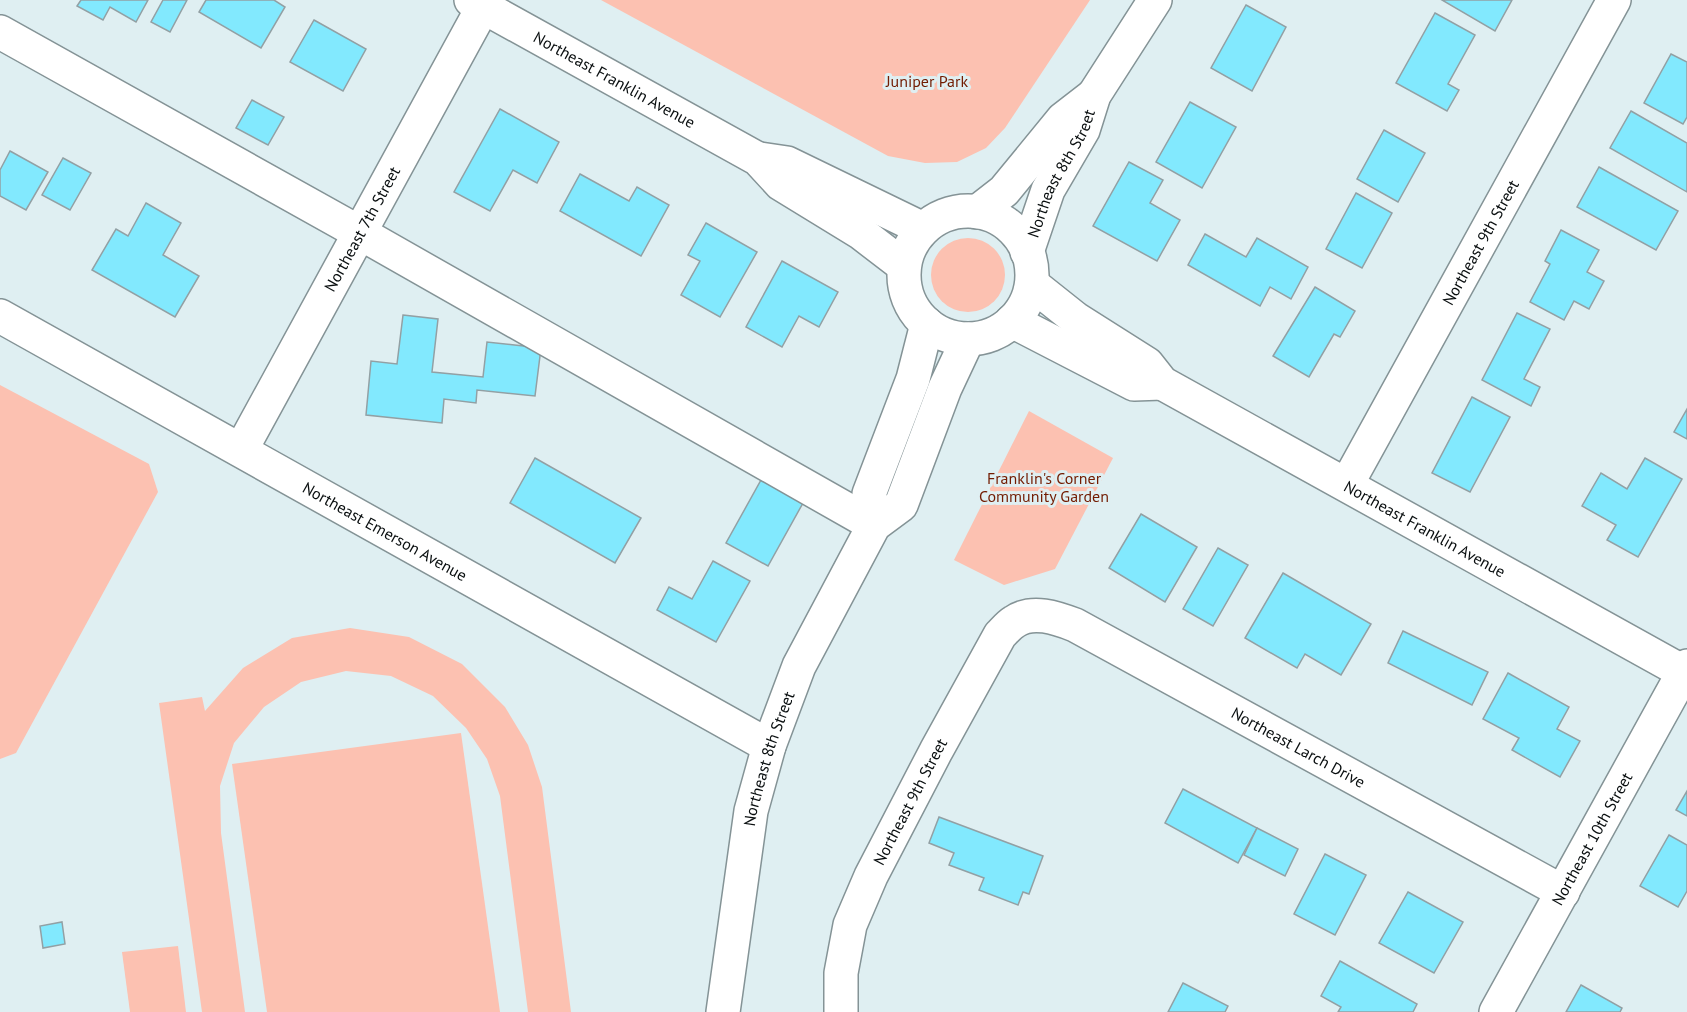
<svg xmlns="http://www.w3.org/2000/svg" width="1687" height="1012" font-family="'PT Sans',sans-serif">
<style>
.green{fill:#fcc1b1}
.building{fill:#82e9fe;stroke:#92a0a4;stroke-width:1.5}
.lines{fill:none;stroke-linecap:round;stroke-linejoin:round}
.minor-casing{stroke:#849396;stroke-width:36}
.minor{stroke:#fff;stroke-width:33}
.labels{text-anchor:middle;stroke-width:6;stroke-linejoin:round;paint-order:stroke}
.street-label{font-size:16px;fill:#090e0f;stroke:#dfeff2}
.park-label{font-size:16px;fill:#721c02;stroke:#dfeff2}
</style>
<rect width="100%" height="100%" fill="#dfeff2"/>
<g class="green">
<polygon points="601,0 1090,0 1005,128 986,148 957,162 925,163 888,156"/>
<circle cx="968" cy="275" r="37"/>
<polygon points="0,385 149,464 158,492 16,753 0,759"/>
<polygon points="1029,411 1113,458 1055,569 1004,585 954,560"/>
<polygon points="350,628 409,637 462,664 505,707 528,745 542,787 571,1012 528,1012 500,796 487,759 466,728 433,696 391,676 346,671 301,682 264,707 234,743 220,786 221,833 245,1012 202,1012 159,703 202,697 205,711 243,668 292,638"/>
<polygon points="461,733 500,1012 267,1012 232,764"/>
<polygon points="178,946 186,1012 130,1012 122,952"/>
</g>
<g class="building">
<polygon points="81,0 148,0 136,22 110,7 103,20 77,6"/>
<polygon points="163,0 187,0 170,32 151,22"/>
<polygon points="206,0 274,0 285,7 261,48 199,12"/>
<polygon points="1442,0 1512,0 1495,31"/>
<polygon points="1246,5 1286,27 1252,91 1211,68"/>
<polygon points="1435,13 1475,35 1448,84 1459,90 1447,111 1396,83"/>
<polygon points="314,20 366,49 343,91 290,62"/>
<polygon points="1671,54 1687,62 1687,117 1683,124 1644,103"/>
<polygon points="252,100 284,117 268,145 236,128"/>
<polygon points="1190,102 1236,127 1202,188 1156,162"/>
<polygon points="500,109 559,142 537,183 513,170 490,211 454,192"/>
<polygon points="1631,111 1687,143 1687,192 1610,148"/>
<polygon points="1384,130 1425,153 1398,202 1357,179"/>
<polygon points="10,151 48,172 26,210 0,196 0,170"/>
<polygon points="63,158 91,173 70,210 42,195"/>
<polygon points="1129,162 1163,180 1150,203 1180,220 1157,261 1093,226"/>
<polygon points="1599,167 1678,211 1656,250 1577,207"/>
<polygon points="580,174 629,201 637,187 669,205 641,256 560,211"/>
<polygon points="1356,193 1392,213 1362,268 1326,249"/>
<polygon points="146,203 181,223 163,255 199,276 175,317 92,270 116,229 128,236"/>
<polygon points="706,223 757,252 720,317 681,295 700,261 688,255"/>
<polygon points="1561,230 1599,250 1587,272 1604,281 1589,309 1574,301 1564,320 1530,302 1550,264 1545,261"/>
<polygon points="1205,234 1246,257 1257,238 1308,267 1291,299 1270,287 1260,306 1188,265"/>
<polygon points="782,261 838,292 819,327 799,316 782,347 746,327"/>
<polygon points="1315,287 1355,311 1340,337 1334,334 1309,377 1273,356"/>
<polygon points="1517,313 1550,329 1524,379 1540,387 1531,406 1482,380"/>
<polygon points="403,315 438,319 432,372 483,377 487,342 541,348 535,396 477,390 476,403 444,399 442,423 366,415 371,361 397,364"/>
<polygon points="1472,397 1510,417 1470,492 1432,473"/>
<polygon points="1687,409 1687,439 1674,432"/>
<polygon points="535,458 641,518 615,563 510,503"/>
<polygon points="1645,458 1682,479 1638,557 1607,540 1616,525 1582,506 1601,473 1627,489"/>
<polygon points="761,480 803,503 768,566 726,543"/>
<polygon points="1141,514 1197,547 1165,602 1109,568"/>
<polygon points="1218,548 1248,565 1213,626 1183,609"/>
<polygon points="713,561 750,581 716,642 657,610 669,587 692,599"/>
<polygon points="1283,573 1371,624 1341,675 1305,654 1297,668 1245,638"/>
<polygon points="1403,631 1488,672 1472,705 1388,663"/>
<polygon points="1508,673 1569,707 1557,729 1580,741 1560,777 1512,750 1519,738 1483,719"/>
<polygon points="1183,789 1257,828 1238,863 1165,823"/>
<polygon points="1687,791 1687,816 1676,810"/>
<polygon points="939,817 1043,856 1029,894 1023,892 1018,905 979,890 984,878 949,865 954,853 929,843"/>
<polygon points="1257,828 1298,849 1285,876 1244,855"/>
<polygon points="1669,835 1687,845 1687,891 1678,907 1640,886"/>
<polygon points="1325,854 1366,875 1335,935 1294,914"/>
<polygon points="1408,892 1463,922 1434,973 1379,943"/>
<polygon points="62,922 65,944 43,948 40,926"/>
<polygon points="1340,961 1417,1004 1413,1012 1338,1012 1341,1007 1321,996"/>
<polygon points="1183,983 1228,1006 1225,1012 1168,1012"/>
<polygon points="1581,985 1622,1008 1620,1012 1566,1012"/>
</g>
<g class="lines">
<g class="minor-casing">
<g id="minor">
<path id="s1" d="M471 0 758 159 781 184 861 233 904 266"/>
<polyline points="0,32 360,233 874,525"/>
<polyline points="760,159 787,163 923,229"/>
<circle cx="968" cy="275" r="64"/>
<polyline points="977,212 1004,191 1063,119 1094,95"/>
<path id="s2" d="M1027 252 1048 190 1083 130 1094 95 1155 0"/>
<path id="s3" d="M1032 284 1076 319 1147 364 1162 383 1687 674"/>
<path id="s4" d="M0 316 769 746"/>
<polyline points="1012,321 1134,384 1162,383"/>
<path id="s5" d="M241 450 483 7"/>
<path id="s6" d="M1347 484 1614 0"/>
<polyline points="874,525 869,494 913,379 927,324"/>
<path id="s7" d="M723 1012 751 811 769 746 799 666 874 525 901 505 945 388 968 339"/>
<path id="s8" d="M841 1012V973L850 925 871 876 936 751 1000 635C1004 631 1009 625 1014 622 1032 609 1057 618 1075 625L1563 892"/>
<path id="s9" d="M1496 1012 1687 666"/>
</g>
</g>
<use href="#minor" class="minor"/>
</g>
<g class="labels">
<g class="street-label">
<text dy="6" stroke="none"><textPath href="#s1" startOffset="164">Northeast Franklin Avenue</textPath></text>
<text dy="6" stroke="none"><textPath href="#s2" startOffset="86">Northeast 8th Street</textPath></text>
<text dy="6" stroke="none"><textPath href="#s5" startOffset="252">Northeast 7th Street</textPath></text>
<text dy="6" stroke="none"><textPath href="#s6" startOffset="276">Northeast 9th Street</textPath></text>
<text dy="6" stroke="none"><textPath href="#s3" startOffset="465">Northeast Franklin Avenue</textPath></text>
<text dy="6" stroke="none"><textPath href="#s4" startOffset="441">Northeast Emerson Avenue</textPath></text>
<text dy="6" stroke="none"><textPath href="#s8" startOffset="752">Northeast Larch Drive</textPath></text>
<text dy="6" stroke="none"><textPath href="#s7" startOffset="258">Northeast 8th Street</textPath></text>
<text dy="6" stroke="none"><textPath href="#s8" startOffset="225">Northeast 9th Street</textPath></text>
<text dy="6" stroke="none"><textPath href="#s9" startOffset="198">Northeast 10th Street</textPath></text>
</g>
<g class="park-label">
<text x="927" y="87">Juniper Park</text>
<text x="1044" y="484">Franklin's Corner<tspan x="1044" dy="18">Community Garden</tspan></text>
</g>
</g>
</svg>
